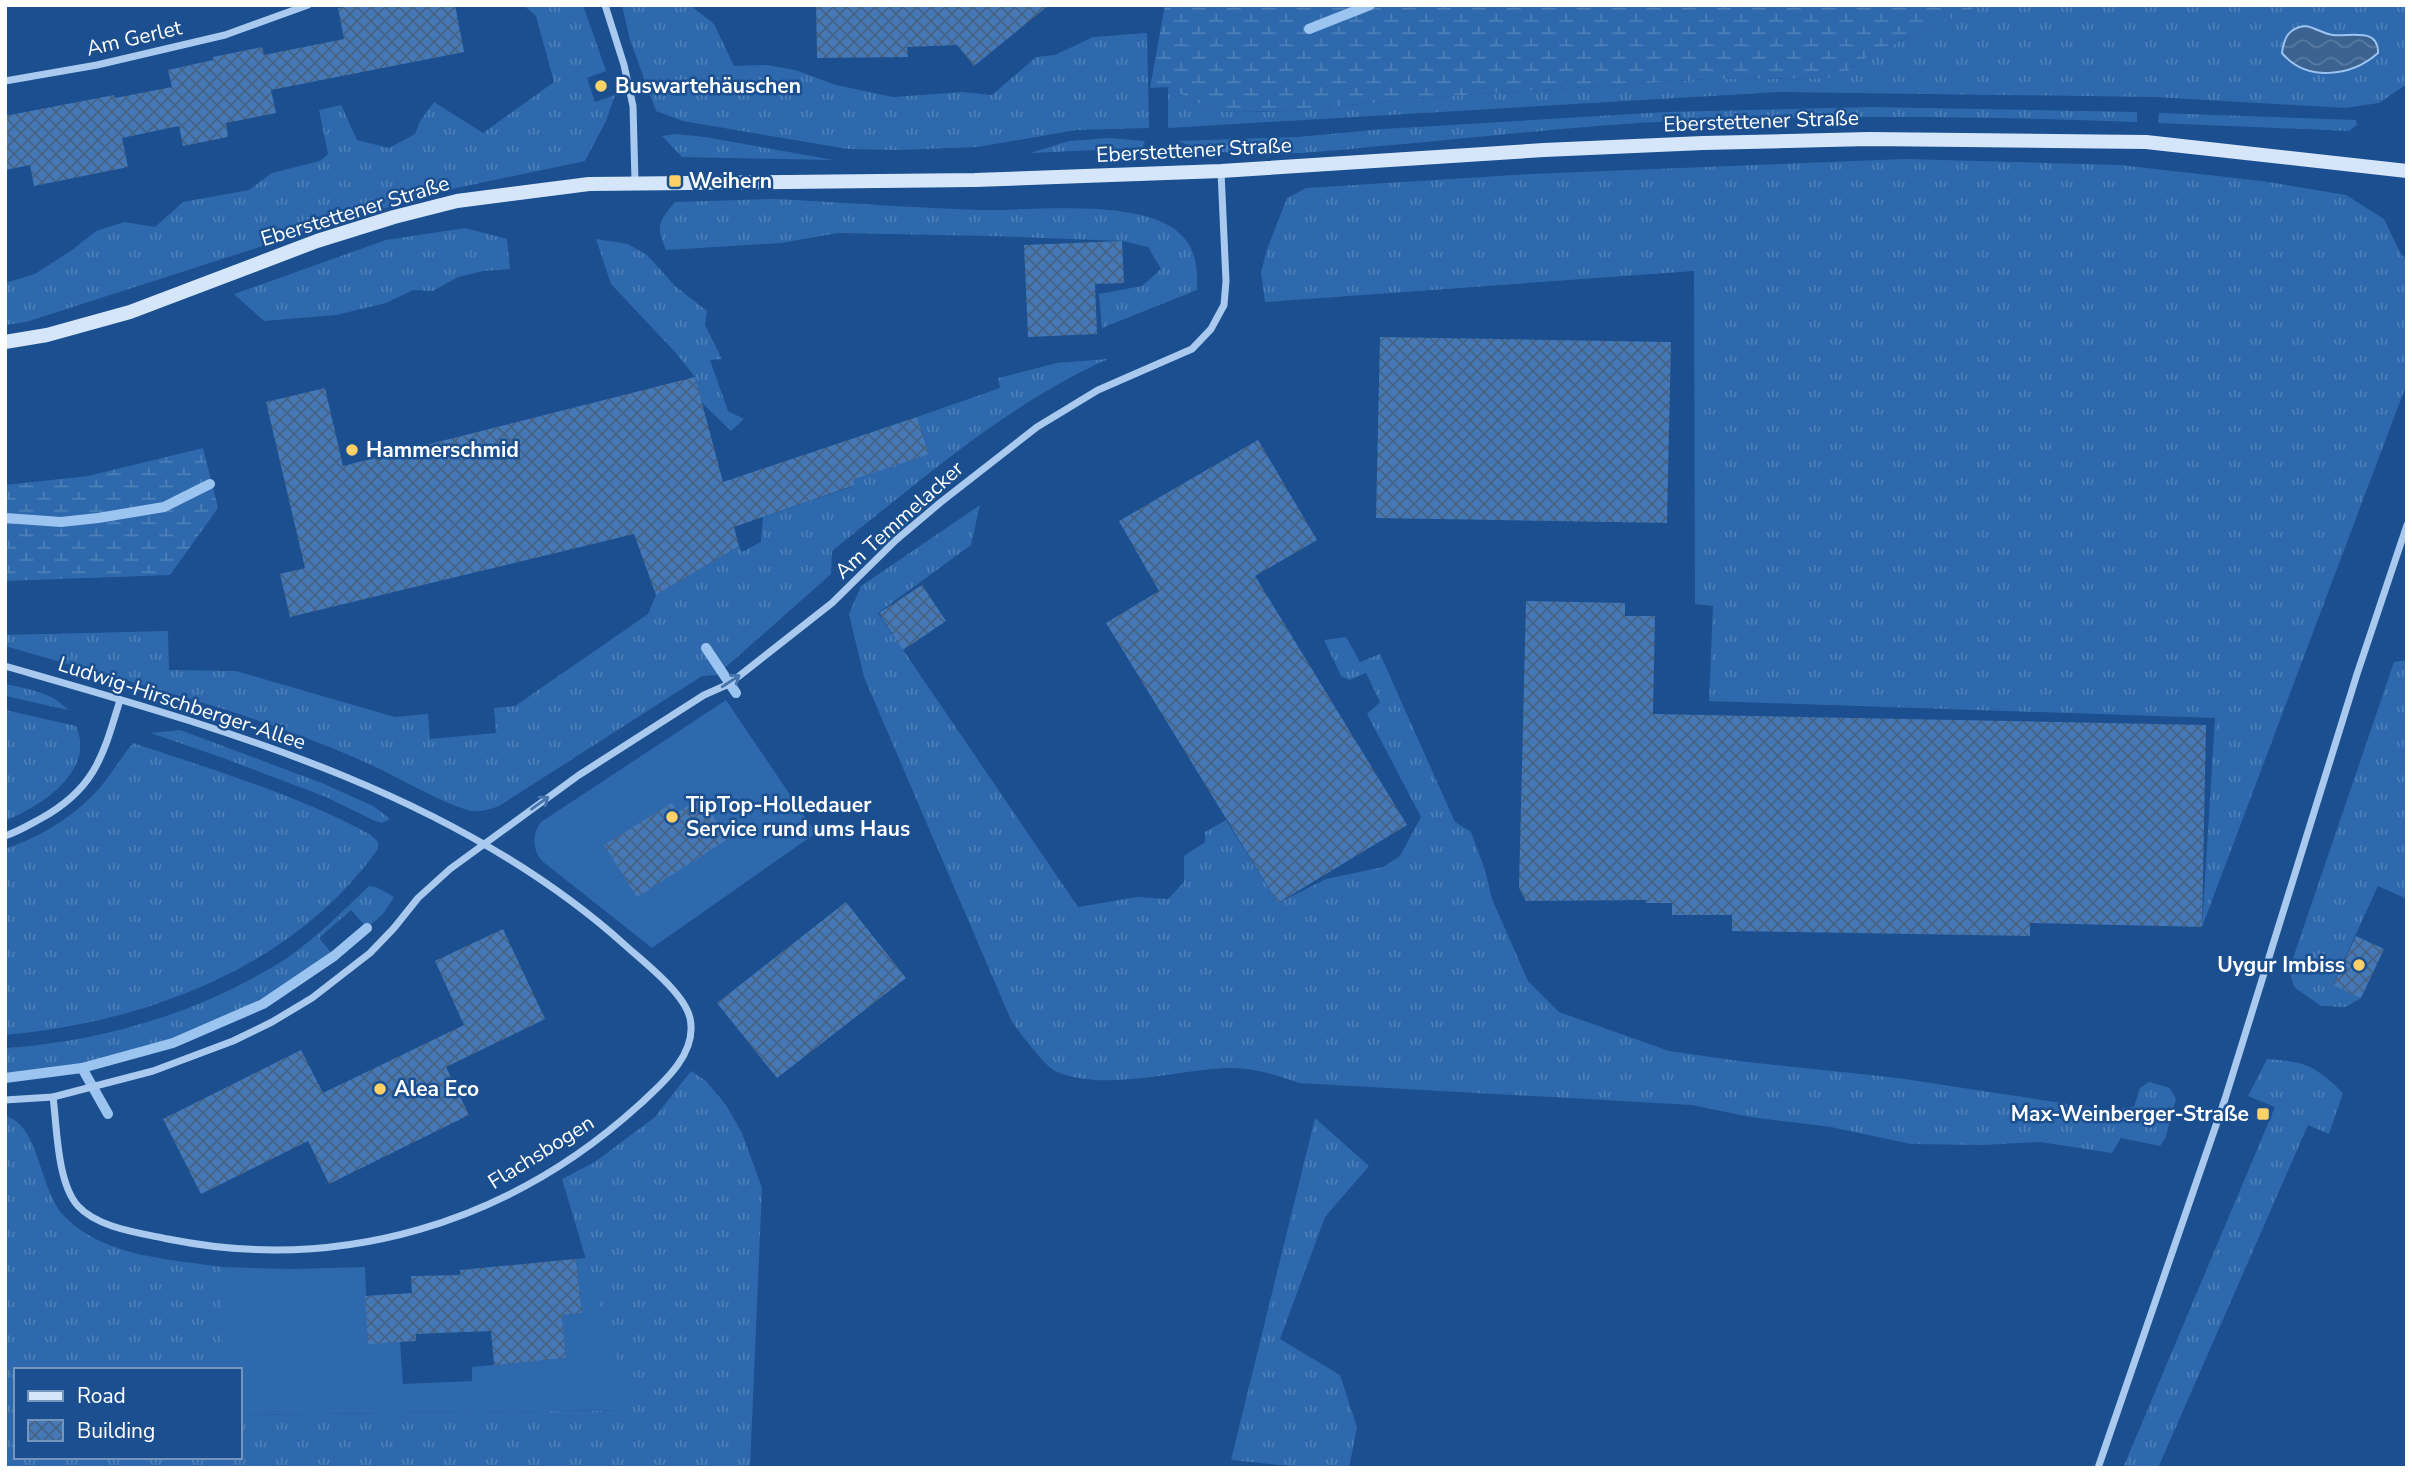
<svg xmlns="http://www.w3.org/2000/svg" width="2412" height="1473" font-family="'Nunito Sans',sans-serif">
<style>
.grass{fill:url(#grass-tufts)}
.wetland{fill:url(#wetland-marsh)}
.garden{fill:#2e69ad}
.water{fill:url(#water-waves);stroke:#9cc4f0;stroke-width:2}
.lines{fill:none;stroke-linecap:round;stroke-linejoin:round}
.stream{stroke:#9cc4f0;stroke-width:10}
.building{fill:url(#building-cross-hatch)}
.street{stroke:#a9c9ee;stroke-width:7}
.secondary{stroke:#d6e6fa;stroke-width:14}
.oneway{stroke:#4674ac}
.poi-dot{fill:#ffd166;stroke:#1b4f8f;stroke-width:2.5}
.labels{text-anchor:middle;stroke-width:5;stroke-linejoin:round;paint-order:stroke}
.street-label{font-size:21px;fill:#fff;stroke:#1b4f8f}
.poi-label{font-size:21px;font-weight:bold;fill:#fff;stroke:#1b4f8f;text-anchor:start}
</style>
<defs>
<pattern id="grass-tufts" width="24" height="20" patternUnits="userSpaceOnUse" patternTransform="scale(1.75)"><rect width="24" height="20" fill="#2e69ad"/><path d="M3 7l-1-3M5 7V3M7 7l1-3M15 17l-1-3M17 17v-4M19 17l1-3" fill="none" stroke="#4d80b9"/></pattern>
<pattern id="wetland-marsh" width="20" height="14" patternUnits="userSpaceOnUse" patternTransform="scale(1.75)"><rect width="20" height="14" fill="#2e69ad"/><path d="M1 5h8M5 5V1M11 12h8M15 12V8" fill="none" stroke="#4d80b9"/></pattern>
<pattern id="water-waves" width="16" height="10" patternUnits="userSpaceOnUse" patternTransform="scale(1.75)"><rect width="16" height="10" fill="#3c6290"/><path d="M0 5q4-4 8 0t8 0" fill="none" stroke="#597aa1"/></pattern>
<pattern id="building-cross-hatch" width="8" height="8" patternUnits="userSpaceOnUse" patternTransform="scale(1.75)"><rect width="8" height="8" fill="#4478b7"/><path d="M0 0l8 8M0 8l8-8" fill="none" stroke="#486282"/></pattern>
</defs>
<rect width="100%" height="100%" fill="#1b4f8f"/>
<g class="grass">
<polygon points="523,5 583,5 606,71 587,78 595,102 615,95 606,121 585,161 447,190 347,219 26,322 5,325 5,283 35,274 72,250 96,231 124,222 155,227 183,202 249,190 272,173 320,161 328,154 319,110 341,105 357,140 389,148 415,134 420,121 434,102 483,133 554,82 536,16"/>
<polygon points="622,5 690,5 714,24 734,66 767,65 795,70 836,85 893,97 962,92 992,95 1036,57 1055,55 1093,37 1147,33 1149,128 1076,130 978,147 898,150 848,149 683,121 656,111 630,40"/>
<polygon points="1981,5 2407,5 2407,84 2379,103 2345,108 2155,97 1779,92 1168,128 1168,87 1215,112 1281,111 1464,95 1709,79 1838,78 1873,53"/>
<path d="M1870 107 2137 112V122C1983 116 1830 115 1677 121 1582 125 1487 137 1392 145 1332 150 1232 165 1178 141L1298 137 1383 129 1666 112Z"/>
<polygon points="2159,113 2356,120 2357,125 2349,131 2158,123"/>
<polygon points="675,134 705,137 833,160 682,157 662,136"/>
<polygon points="1110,138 1145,141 1142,148 1030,153 1069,141"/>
<polygon points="1905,159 2120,165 2262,181 2346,195 2384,219 2401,254 2407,260 2407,383 2202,927 2215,718 1709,701 1713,606 1695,604 1694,271 1265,302 1261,273 1267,249 1287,198 1306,188 1531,174"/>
<path d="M774 199C843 202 912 208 981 210 1032 211 1138 198 1178 232 1196 247 1198 268 1197 290L1102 328 1099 294 1142 286 1161 269 1148 247 1122 241 989 236 838 233 781 243 666 250C656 226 658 222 675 202Z"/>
<polygon points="465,228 507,239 510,269 483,271 458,277 433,291 413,290 386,303 336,315 264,321 234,294 386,240"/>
<polygon points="596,239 628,244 647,255 675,286 707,311 705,325 722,359 710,360 728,411 744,419 731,431 701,402 695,377 675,352 611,284"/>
<path d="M1108 359C1005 405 919 482 832 551L831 574 717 675 702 676 499 806C490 809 482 812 473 811 452 808 402 780 380 769 261 713 131 683 5 646V635L168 631 169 670 236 671 395 717 428 714 430 739 496 733 494 708 515 706 648 614 656 595 739 546 742 552 761 542 763 517 854 486 853 480 929 453 917 417 1000 388 998 378 1057 363Z"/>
<path d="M980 505 971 545 878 613 1078 907 1137 897 1168 899 1184 882V856L1205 842V832L1226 820 1278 903 1326 879 1383 867 1400 856 1421 817 1367 714 1380 702 1366 673 1349 680 1341 676 1324 640 1346 637 1360 662 1380 654 1455 822 1471 832 1485 870 1492 899 1528 981 1559 1012 1669 1051 1739 1061 1898 1078 2108 1110 2134 1107 2140 1088 2149 1082 2170 1088 2176 1099 2165 1139 2160 1146 2121 1138 2112 1153 2040 1142 1982 1145 1911 1144 1831 1127 1750 1117 1692 1105 1299 1083C1276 1075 1252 1067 1227 1068 1174 1070 1108 1092 1057 1072 1046 1068 1018 1031 1011 1020L864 677 849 614 861 586Z"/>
<polygon points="2407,660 2407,899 2378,886 2333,984 2361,998 2346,1007 2321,1006 2294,987 2289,970 2394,662"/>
<path d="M5 684C28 689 52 692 68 710L5 696Z"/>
<path d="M5 710 76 726C96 771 41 806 5 821Z"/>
<polygon points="180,730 322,783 373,806 390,819 382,823 375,821 326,797 223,758 151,733"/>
<path d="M133 743C213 770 296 794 371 835L378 842V849C293 968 146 1022 5 1035V849C37 838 69 820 93 795 108 780 119 760 133 743Z"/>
<path d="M369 886 376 887 394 897 383 914 367 928 351 910 319 938 334 956 263 1004 173 1043 82 1068 5 1078V1048C102 1042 202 1012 284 960 315 939 342 912 369 886Z"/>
<path d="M2267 1059C2307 1062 2315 1066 2343 1093L2329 1134 2308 1125 2158 1468H2123L2275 1107 2248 1096Z"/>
<path d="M691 1071 706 1081 726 1105 742 1133 762 1188 750 1468H5V1116C41 1125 38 1191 66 1218 106 1257 169 1259 222 1267V1370H16V1457H240V1415L631 1410 562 1179 595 1162 655 1117Z"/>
<polygon points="1315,1118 1369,1166 1325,1217 1280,1339 1340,1375 1357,1427 1349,1468 1309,1468 1231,1460"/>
</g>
<g class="wetland">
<polygon points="1165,5 1981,5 1873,53 1838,78 1709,79 1464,95 1281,111 1215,112 1168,87 1150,88"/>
<polygon points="203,448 218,508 170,575 5,581 5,485 88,476"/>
</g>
<g class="garden">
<path d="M726 700 816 833 652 948 542 861C532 849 532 834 541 822Z"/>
<polygon points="586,1258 632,1410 240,1415 240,1370 222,1370 222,1267 290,1269 365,1267 368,1343 400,1342 403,1384 472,1381 472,1367 566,1358 562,1315 582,1313 576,1259"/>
</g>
<path class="water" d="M2305 26C2315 27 2323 34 2333 35 2350 37 2379 27 2378 53 2351 77 2306 82 2282 53 2284 37 2289 28 2305 26Z"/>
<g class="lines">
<g class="stream">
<polyline points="1309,29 1370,5"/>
<polyline points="5,518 61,522 98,518 164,507 210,484"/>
<polyline points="706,648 736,693"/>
<polyline points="82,1068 108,1114"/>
<polyline points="5,1078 82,1068 173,1043 263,1004 334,956 367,928"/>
</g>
</g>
<g class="building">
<polygon points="355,5 455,5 464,52 271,90 276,113 226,123 228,137 183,146 179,126 122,138 128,167 34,186 30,165 5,170 5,116 114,95 115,98 172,87 168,70 213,60 213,57 262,47 264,55 344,39 338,8"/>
<polygon points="816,5 1049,5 974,66 957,45 907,47 908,57 817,58"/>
<polygon points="1122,241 1124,283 1095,284 1097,334 1028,337 1024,245"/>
<polygon points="1380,337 1671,342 1667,523 1376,518"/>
<polygon points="695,377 723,482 917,417 929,454 853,480 855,485 734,527 739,546 656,595 634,534 290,617 280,574 305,568 266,402 325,388 343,466"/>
<polygon points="1258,440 1317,540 1255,576 1407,825 1278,903 1106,623 1159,591 1119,521"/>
<polygon points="922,585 946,621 903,650 879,613"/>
<polygon points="1526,601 1625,603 1625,616 1655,616 1653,714 2206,725 2202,927 2030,923 2030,936 1732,931 1732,915 1672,915 1672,903 1646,903 1646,900 1526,901 1519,888"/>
<polygon points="701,797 728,839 637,897 604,845 672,803 678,812"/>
<polygon points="846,902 906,978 777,1078 717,1003"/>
<polygon points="503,929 545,1019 446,1067 469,1115 329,1184 308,1141 201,1194 163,1119 301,1050 323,1093 464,1025 435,961"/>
<polygon points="2356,936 2384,949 2361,998 2333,985"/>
<polygon points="576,1259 582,1313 562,1315 566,1358 494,1365 491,1331 416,1334 416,1341 368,1344 365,1296 412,1293 411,1276 460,1275 460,1270"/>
</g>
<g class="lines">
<g class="street">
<polyline points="605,5 624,65 633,106 635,182"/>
<polyline points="5,81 97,65 225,35 308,5"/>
<path d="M5 666C223 729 454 791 626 946 645 963 684 993 690 1018 698 1054 662 1084 639 1105 509 1223 341 1274 168 1239 140 1233 98 1228 78 1206 57 1183 57 1127 53 1097"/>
<path d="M5 836C17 832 29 825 40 819 95 789 103 756 120 700"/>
<polyline points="5,1100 53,1097 153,1071 233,1041 272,1022 312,998 370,953 394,928 418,898 450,869 579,775 704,695 729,684 832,603 896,540 941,502 1037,427 1098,390 1192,349 1211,329 1224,305 1226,281 1221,172"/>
<polyline points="2098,1468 2225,1099 2357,674 2407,525"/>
</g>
<polyline class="secondary" points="5,342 47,335 130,312 317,241 394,217 457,201 589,184 975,180 1221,171 1544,150 1703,143 1869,139 2146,142 2407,171"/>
</g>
<defs><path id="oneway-shaft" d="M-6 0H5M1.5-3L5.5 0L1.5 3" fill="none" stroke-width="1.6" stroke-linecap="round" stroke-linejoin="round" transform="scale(1.75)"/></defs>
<g class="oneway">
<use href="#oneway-shaft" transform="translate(731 681) rotate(-33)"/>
<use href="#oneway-shaft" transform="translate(540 803) rotate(-36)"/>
</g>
<g class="poi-dot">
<circle cx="601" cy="86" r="7"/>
<rect x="668" y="174" width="14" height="14" rx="3.5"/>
<circle cx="352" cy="450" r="7"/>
<circle cx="672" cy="817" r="7"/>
<circle cx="2359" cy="965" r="7"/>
<circle cx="380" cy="1089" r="7"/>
<rect x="2256" y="1107" width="14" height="14" rx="3.5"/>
</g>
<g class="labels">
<g class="street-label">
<text transform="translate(134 38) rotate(-13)" y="7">Am Gerlet</text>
<text transform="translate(1761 121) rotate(-2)" y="7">Eberstettener Straße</text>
<text transform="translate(1194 150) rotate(-3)" y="7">Eberstettener Straße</text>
<text transform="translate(355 211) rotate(-17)" y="7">Eberstettener Straße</text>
<text transform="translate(899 520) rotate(-42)" y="7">Am Temmelacker</text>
<text transform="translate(182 703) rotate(18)" y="7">Ludwig-Hirschberger-Allee</text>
<text transform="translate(541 1152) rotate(-32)" y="7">Flachsbogen</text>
</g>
<g class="poi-label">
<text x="615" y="93">Buswartehäuschen</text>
<text x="689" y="188">Weihern</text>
<text x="366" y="457">Hammerschmid</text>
<text x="686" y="812">TipTop-Holledauer<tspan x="686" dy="24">Service rund ums Haus</tspan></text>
<text x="2345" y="972" text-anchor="end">Uygur Imbiss</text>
<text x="394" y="1096">Alea Eco</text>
<text x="2249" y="1121" text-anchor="end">Max-Weinberger-Straße</text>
</g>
</g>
<rect width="2412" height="1473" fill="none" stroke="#ffffff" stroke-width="14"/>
<rect x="14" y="1368" width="228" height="91" fill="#1b4f8f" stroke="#7695bc" stroke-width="2"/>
<rect x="28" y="1391" width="35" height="10" fill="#d6e6fa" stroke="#7695bc" stroke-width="2"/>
<text x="77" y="1403" font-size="21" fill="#ffffff">Road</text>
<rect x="28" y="1420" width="35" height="21" fill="url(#building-cross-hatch)" stroke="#7695bc" stroke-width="2"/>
<text x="77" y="1438" font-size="21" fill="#ffffff">Building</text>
</svg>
